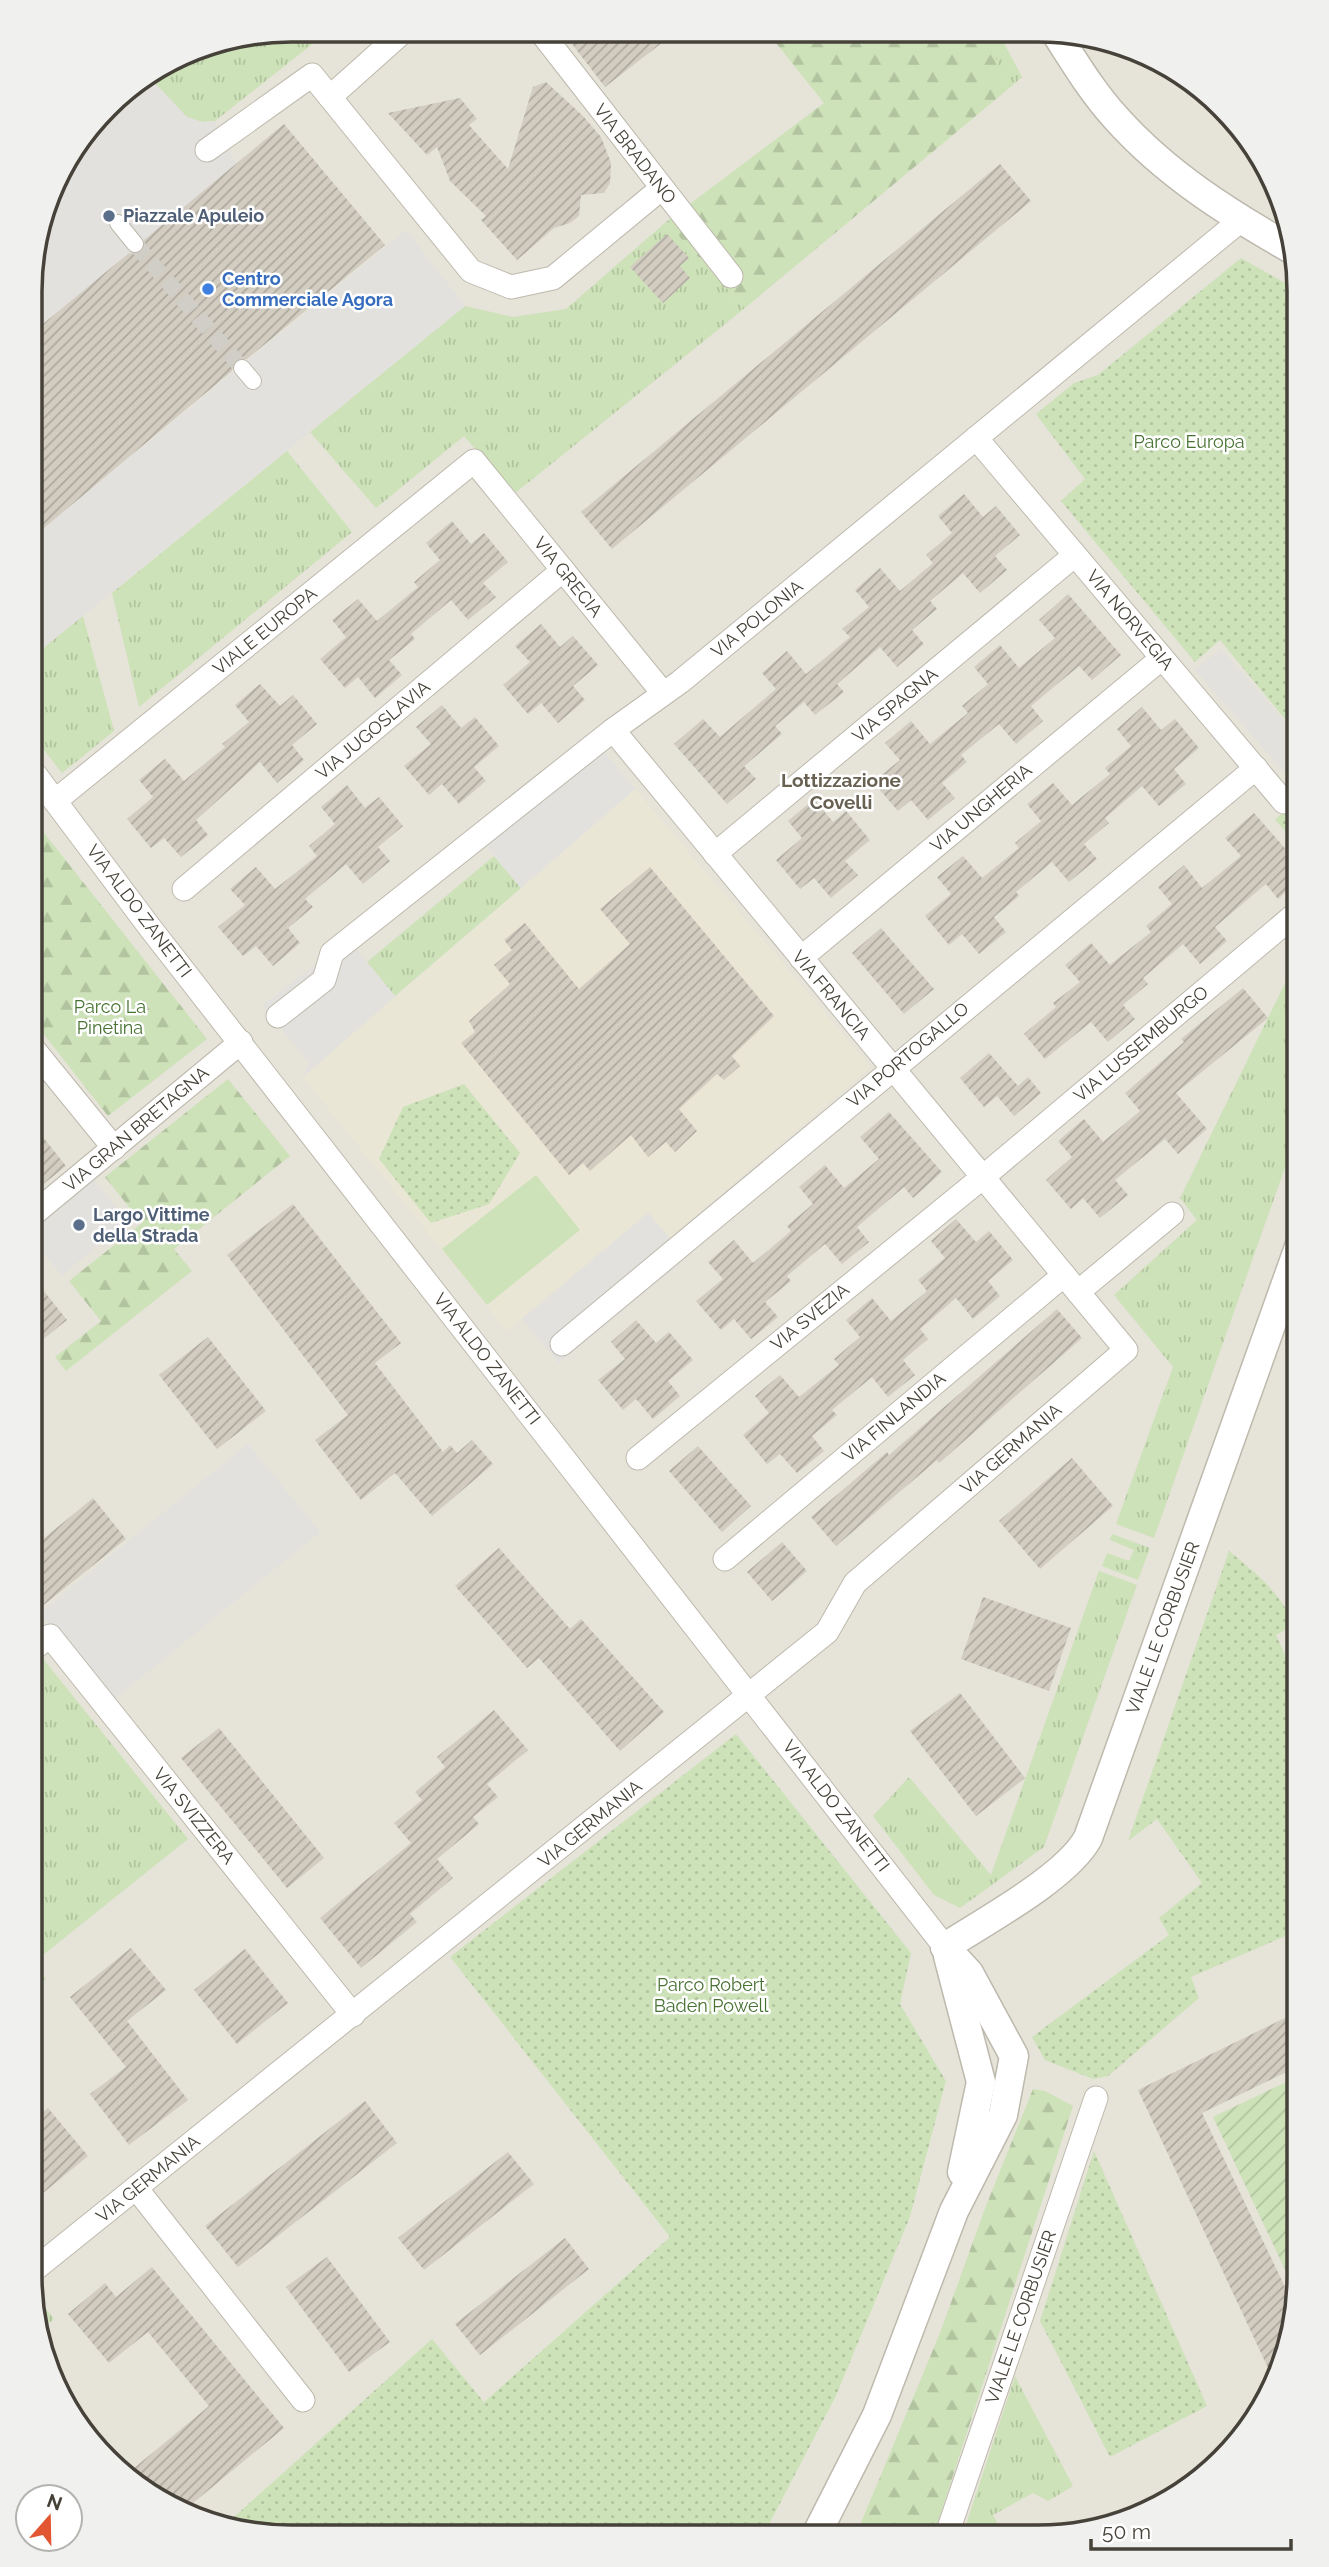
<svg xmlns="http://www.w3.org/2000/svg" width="1329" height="2567" font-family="Raleway,sans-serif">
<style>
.residential{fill:#e6e3d9}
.education{fill:#eae6d6}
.grass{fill:url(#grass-tufts)}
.forest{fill:url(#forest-firs)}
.park{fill:url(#park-dots)}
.garden{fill:url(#garden-furrows)}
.pitch{fill:#cde2b8}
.parking{fill:#e2e1de}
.building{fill:url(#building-hatch)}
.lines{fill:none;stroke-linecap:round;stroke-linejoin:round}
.pedestrian-tunnel{stroke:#d0cec7;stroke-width:16;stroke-dasharray:16 8;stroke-linecap:butt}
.pedestrian-casing{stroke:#beb9ad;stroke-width:18}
.minor-casing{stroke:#beb9ad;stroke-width:25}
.tertiary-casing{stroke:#beb9ad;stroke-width:31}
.pedestrian{stroke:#fff;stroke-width:16}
.minor{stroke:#fff;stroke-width:23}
.tertiary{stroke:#fff;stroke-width:28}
.service-dot{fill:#5c6f8a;stroke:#fff;stroke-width:2.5}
.shop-dot{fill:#3f7fe0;stroke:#fff;stroke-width:2.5}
.labels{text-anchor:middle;stroke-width:5;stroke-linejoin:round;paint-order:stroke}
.street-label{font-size:18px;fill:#464239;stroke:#fff}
.service-label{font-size:18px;font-weight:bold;fill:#4e5e75;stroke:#fff;text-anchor:start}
.shop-label{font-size:18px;font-weight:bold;fill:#366cbe;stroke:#fff;text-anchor:start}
.park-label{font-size:18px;fill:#477232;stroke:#fff}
.neighbourhood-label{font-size:19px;font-weight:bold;fill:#686051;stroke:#fff}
.rim{fill:none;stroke:#464239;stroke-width:3.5}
</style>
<defs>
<pattern id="grass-tufts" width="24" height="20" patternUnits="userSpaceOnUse" patternTransform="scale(1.75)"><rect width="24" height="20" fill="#cde2b8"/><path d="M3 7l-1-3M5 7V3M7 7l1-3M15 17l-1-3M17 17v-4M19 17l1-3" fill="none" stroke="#b1c39f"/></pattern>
<pattern id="forest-firs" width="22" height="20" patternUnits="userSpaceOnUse" patternTransform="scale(1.75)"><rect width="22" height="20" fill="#cde2b8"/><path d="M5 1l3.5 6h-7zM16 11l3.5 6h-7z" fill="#b1c39f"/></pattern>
<pattern id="park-dots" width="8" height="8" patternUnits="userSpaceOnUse" patternTransform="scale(1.75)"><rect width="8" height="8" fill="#cde2b8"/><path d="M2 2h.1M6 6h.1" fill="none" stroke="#b1c39f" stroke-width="1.8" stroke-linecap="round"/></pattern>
<pattern id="garden-furrows" width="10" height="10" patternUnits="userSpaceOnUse" patternTransform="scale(1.75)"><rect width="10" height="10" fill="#cde2b8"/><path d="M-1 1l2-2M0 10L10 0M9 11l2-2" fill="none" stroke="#b1c39f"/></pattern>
<pattern id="building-hatch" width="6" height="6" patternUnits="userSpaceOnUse" patternTransform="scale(1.75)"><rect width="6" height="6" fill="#d3cdc1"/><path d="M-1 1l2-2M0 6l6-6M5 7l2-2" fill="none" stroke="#ada89e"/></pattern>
</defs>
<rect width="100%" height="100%" fill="#f3f1ea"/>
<polygon class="residential" points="291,30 1089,35 1153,57 1210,94 1255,146 1286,207 1299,291 1299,2293 1280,2376 1245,2435 1183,2493 1122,2524 1038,2537 763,2536 836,2396 910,2217 946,2081 900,2004 450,1957 670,2237 484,2402 432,2340 224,2526 191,2517 119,2473 74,2421 43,2360 30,2276 32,257 57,175 118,95 191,49"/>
<polygon class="education" points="635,789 871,1067 669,1238 648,1213 507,1331 303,1077"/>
<g class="grass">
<polygon points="291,30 306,30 315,42 215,121 202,122 187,117 148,76 191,49"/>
<polygon points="987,34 999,34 1022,77 1007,90"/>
<polygon points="666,222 745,308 514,494 464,436 376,508 310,432 465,306 513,317 566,309"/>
<polygon points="287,451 352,532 139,707 112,593"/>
<polygon points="83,616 114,731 62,773 31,733 32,657"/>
<polygon points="494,856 521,888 395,996 367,962"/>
<polygon points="1290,973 1299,980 1299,1128 1154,1538 1116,1524 1173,1367 1114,1295 1197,1220 1180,1198"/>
<polygon points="1112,1534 1150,1548 1138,1580 1102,1566 1107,1553 1129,1561 1134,1550 1110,1540"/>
<polygon points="1099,1571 1137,1585 1044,1847 960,1908 934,1895 873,1816 909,1777 991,1875"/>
<polygon points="40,1655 188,1839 33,1963 46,1979 30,1991 30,1663"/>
<polygon points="32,2291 54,2319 39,2331"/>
<polygon points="1015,2376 1073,2486 1048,2501 1033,2493 993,2515 1005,2537 962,2537"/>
</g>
<g class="forest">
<polygon points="768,33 987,34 1007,90 745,308 666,222 824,103"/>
<polygon points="41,829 207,1039 108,1116 31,1018 31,838"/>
<polygon points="228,1079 290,1156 174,1249 192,1271 66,1371 55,1357 101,1321 69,1281 142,1223 105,1177"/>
<polygon points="1033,2089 1045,2091 1073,2106 933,2537 855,2537 940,2333 986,2206"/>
</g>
<g class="park">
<polygon points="1241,258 1299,291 1299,736 1220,640 1195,662 1061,501 1085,479 1036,414 1074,383 1098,375"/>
<polygon points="1299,798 1299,846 1275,820"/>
<polygon points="464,1084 520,1153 489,1204 431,1223 379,1159 403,1107"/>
<path d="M1229 1551C1258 1575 1279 1591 1294 1625L1276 1635 1299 1686V1930L1191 1977 1199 1998 1108 2076 1093 2079 1045 2060 1032 2037 1169 1935 1159 1918 1202 1883 1157 1819 1128 1841Z"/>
<polygon points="736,1734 911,1953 900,2004 946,2081 910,2217 836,2396 763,2536 257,2535 224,2526 432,2339 484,2402 670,2237 450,1957"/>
<polygon points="1094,2151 1207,2406 1110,2457 1040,2321"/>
</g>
<polygon class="garden" points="1299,2076 1299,2293 1298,2297 1213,2117"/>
<polygon class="pitch" points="536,1175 580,1230 487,1305 442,1249"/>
<g class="parking">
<polygon points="148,76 187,117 202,122 215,121 236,164 32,333 32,257 57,175 118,95"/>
<polygon points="406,230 465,306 32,657 32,538"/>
<polygon points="1221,649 1299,738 1299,789 1195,670"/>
<polygon points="588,733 635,789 521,888 472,830"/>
<polygon points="348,939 395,996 303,1077 309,1063 263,1005"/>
<polygon points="92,1178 128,1221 62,1275 31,1238 31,1229"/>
<polygon points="648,1213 687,1258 559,1363 522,1319"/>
<polygon points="248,1444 320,1532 112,1701 40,1613"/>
</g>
<g class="building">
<polygon points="562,31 629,32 676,32 605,87"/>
<polygon points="546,82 583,116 601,137 611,163 610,183 604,193 581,195 579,216 570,223 554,228 517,260 481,220 486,216 450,181 437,147 427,155 388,113 460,98 477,119 469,125 508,169 533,87"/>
<polygon points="284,124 385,245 247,359 236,360 232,365 232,371 32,538 32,333 129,253 136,254 142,252 145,247 144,240"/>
<polygon points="1000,164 1031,201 612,549 581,512"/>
<polygon points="667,234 689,258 680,266 690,278 663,303 630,267"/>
<polygon points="964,494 983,517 996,506 1020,535 995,556 1007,570 980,593 963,573 930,601 937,609 912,630 924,644 897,667 880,647 837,684 844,692 815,715 804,702 775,726 782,734 744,766 756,779 727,804 674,744 703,719 720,737 776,689 762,673 787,651 806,674 850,637 842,629 869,607 855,590 880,568 900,591 933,563 926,555 952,533 938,516"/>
<polygon points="452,521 471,544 484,533 508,562 483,583 496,597 468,620 451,600 411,634 415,639 389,660 402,675 375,698 358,677 345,688 320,659 346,637 332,620 358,599 377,621 418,587 414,582 440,560 426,543"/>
<polygon points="1068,594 1121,655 1092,680 1079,666 1031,706 1043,721 1016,744 999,724 961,755 967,762 942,783 955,798 928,820 911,800 898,811 873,782 900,760 885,743 911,721 930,744 968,713 962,706 988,684 974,667 1000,645 1019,668 1055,638 1039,620"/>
<polygon points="541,624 560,647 573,636 598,665 573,686 585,700 558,723 541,703 528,714 503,685 530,662 515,646"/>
<polygon points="260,684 280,706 293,695 317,724 292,745 304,760 277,783 260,762 196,820 208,835 181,857 164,838 151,848 127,819 153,797 139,780 165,759 184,781 225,747 222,744 249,722 235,705"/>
<polygon points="442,705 461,728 475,717 499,746 474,767 486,781 459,804 442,784 429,795 404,766 431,744 416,727"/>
<polygon points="1142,707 1161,730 1175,719 1199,748 1174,769 1186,784 1159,806 1142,786 1105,818 1109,823 1084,844 1097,859 1069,882 1052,862 1016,892 1019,896 994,917 1006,932 979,954 962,934 949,945 925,916 951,894 937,877 963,856 982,878 1019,848 1015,843 1041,821 1027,804 1053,783 1072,805 1110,774 1105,768 1131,746 1117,729"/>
<polygon points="347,785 365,808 379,797 403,826 378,847 390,861 363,884 346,864 305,899 313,907 288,928 300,943 273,966 256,946 243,956 218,927 245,905 230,889 256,867 275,889 317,856 309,846 335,824 321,807"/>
<polygon points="814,799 833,822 846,811 870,840 845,861 858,875 831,898 814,878 800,889 776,860 802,838 788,821"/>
<polygon points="1254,813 1299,864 1299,880 1278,899 1266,884 1215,927 1227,941 1200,964 1183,944 1143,978 1148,984 1123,1005 1135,1019 1108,1042 1091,1022 1045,1059 1024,1034 1056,1007 1053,1003 1080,982 1065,965 1091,943 1110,965 1151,932 1146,926 1172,904 1158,887 1184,865 1202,888 1241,856 1225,838"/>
<polygon points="650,867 774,1016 732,1056 740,1066 724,1080 717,1074 679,1109 697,1131 675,1152 666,1142 648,1157 631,1135 590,1171 583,1163 569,1175 461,1043 475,1032 469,1021 510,984 494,965 512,950 504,940 525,923 579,989 630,944 600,909"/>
<polygon points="881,928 934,989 904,1014 852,953"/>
<polygon points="1243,988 1268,1018 1176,1093 1207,1129 1178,1154 1165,1139 1115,1180 1128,1195 1100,1218 1083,1198 1071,1209 1046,1180 1072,1157 1058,1141 1084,1119 1103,1142 1140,1111 1125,1093 1184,1042 1181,1039"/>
<polygon points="989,1053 1018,1086 1028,1077 1041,1093 1014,1116 997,1096 984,1107 960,1078"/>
<polygon points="889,1112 942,1172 913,1198 904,1187 857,1227 869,1242 842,1264 825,1244 787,1276 791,1281 765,1302 778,1317 751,1339 734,1319 721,1330 696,1301 723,1279 708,1262 734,1240 753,1263 791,1231 787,1226 813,1204 799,1187 825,1165 844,1188 879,1159 860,1137"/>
<polygon points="31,1122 66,1166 31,1194"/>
<polygon points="293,1204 401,1343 375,1363 443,1452 450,1445 457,1453 472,1440 493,1464 432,1516 395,1473 361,1500 315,1440 348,1415 227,1255"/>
<polygon points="956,1219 976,1242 989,1231 1013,1260 988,1281 1000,1296 973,1319 956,1298 920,1329 928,1339 903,1360 915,1375 888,1397 872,1377 832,1410 837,1415 812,1436 824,1451 797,1473 780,1454 767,1464 743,1435 769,1413 755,1396 780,1375 799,1397 839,1365 834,1359 860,1337 846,1320 872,1298 891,1321 927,1291 918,1280 945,1258 931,1241"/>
<polygon points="31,1275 67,1320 31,1349"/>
<polygon points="1057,1309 1082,1338 939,1463 937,1460 836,1546 811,1517 887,1452 889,1455"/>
<polygon points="636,1320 656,1343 669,1332 693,1360 668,1381 680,1396 653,1419 636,1399 623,1410 598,1380 625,1359 611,1342"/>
<polygon points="208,1337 266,1411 217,1449 159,1375"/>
<polygon points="698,1446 751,1506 722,1532 669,1471"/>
<polygon points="1072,1458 1113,1506 1040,1569 999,1521"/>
<polygon points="93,1498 126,1539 30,1616 31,1549"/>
<polygon points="782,1542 807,1571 772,1601 747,1572"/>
<polygon points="499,1548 570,1629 581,1619 664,1712 620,1751 539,1658 527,1668 455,1586"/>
<polygon points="983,1597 1071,1628 1049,1691 961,1659"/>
<polygon points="960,1693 1025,1778 976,1816 910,1731"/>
<polygon points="494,1710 528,1750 487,1784 498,1797 473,1817 479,1824 437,1859 453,1878 410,1914 417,1922 361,1968 320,1918 411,1843 394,1823 422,1800 415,1792 445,1767 437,1757"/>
<polygon points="219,1728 324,1858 287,1888 181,1758"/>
<polygon points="131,1948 166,1990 127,2021 188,2100 129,2145 90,2094 126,2067 70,1997"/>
<polygon points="245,1949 288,2003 237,2044 194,1990"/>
<polygon points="1299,2011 1299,2066 1202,2113 1295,2308 1280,2376 1275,2383 1138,2090"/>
<polygon points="365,2101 397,2143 238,2267 205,2226"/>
<polygon points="48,2108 88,2156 42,2194 30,2180 30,2123"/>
<polygon points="508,2152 534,2184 424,2270 398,2238"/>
<polygon points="565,2238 589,2269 480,2355 455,2324"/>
<polygon points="327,2257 390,2342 349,2372 286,2287"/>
<polygon points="152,2267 284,2428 182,2512 135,2483 141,2478 133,2469 209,2406 148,2332 109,2363 68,2314 105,2283 116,2297"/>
</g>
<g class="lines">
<polyline class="pedestrian-tunnel" points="135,244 242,368"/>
<g class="pedestrian-casing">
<g id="pedestrian">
<polyline points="118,223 135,244"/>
<polyline points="242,368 253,381"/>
</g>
</g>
<g class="minor-casing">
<g id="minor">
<polyline points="540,31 731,276"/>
<polyline points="330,97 405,30"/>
<polyline points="207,150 312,75 471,271 511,287 553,278 662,188"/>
<polyline points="976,438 1284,802"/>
<polyline points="31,769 151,929 945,1947"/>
<polyline points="55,801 474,461 663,693"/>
<polyline points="715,854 1075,555"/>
<polyline points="184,889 563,570"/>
<polyline points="801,958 1162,658"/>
<polyline points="278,1016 324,980 332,953 613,730 680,682 1241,220"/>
<polyline points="31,1046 114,1148"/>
<polyline points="31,1216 241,1042"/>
<polyline points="1078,1292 1172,1214"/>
<polyline points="562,1344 1256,768"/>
<polyline points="638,1458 983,1177 1299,911"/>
<polyline points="725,1559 1064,1275"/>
<polyline points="30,1651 50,1636 353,2015"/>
<polyline points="136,2188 303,2400"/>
<polyline points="30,2273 827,1632 855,1583 1126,1350 613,730"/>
<polyline points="946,2537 1096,2098"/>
</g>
</g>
<g class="tertiary-casing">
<g id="tertiary">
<path d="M1057 35C1075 63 1093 93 1116 118 1166 174 1228 213 1293 250"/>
<path d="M945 1947C985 1921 1067 1877 1088 1838L1299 1247"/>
<polyline points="948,1956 981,2082 962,2172"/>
<polyline points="815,2537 877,2415 954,2211 1003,2115 1014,2056 969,1973 945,1947"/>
</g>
</g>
<use href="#pedestrian" class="pedestrian"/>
<use href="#minor" class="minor"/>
<use href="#tertiary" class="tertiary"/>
</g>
<g class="service-dot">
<circle cx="109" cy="216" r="7"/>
<circle cx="79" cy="1225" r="7"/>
</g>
<circle class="shop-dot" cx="208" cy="289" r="7"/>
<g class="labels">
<g class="street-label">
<text transform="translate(635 154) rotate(52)" y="6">VIA BRADANO</text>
<text transform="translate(568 577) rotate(51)" y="6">VIA GRECIA</text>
<text transform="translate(757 619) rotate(-39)" y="6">VIA POLONIA</text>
<text transform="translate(1130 620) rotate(50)" y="6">VIA NORVEGIA</text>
<text transform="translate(265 631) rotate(-39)" y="6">VIALE EUROPA</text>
<text transform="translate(895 705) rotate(-40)" y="6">VIA SPAGNA</text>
<text transform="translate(373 730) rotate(-40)" y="6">VIA JUGOSLAVIA</text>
<text transform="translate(981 808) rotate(-40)" y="6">VIA UNGHERIA</text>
<text transform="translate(139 911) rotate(53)" y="6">VIA ALDO ZANETTI</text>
<text transform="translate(831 995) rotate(50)" y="6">VIA FRANCIA</text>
<text transform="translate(1141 1044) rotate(-40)" y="6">VIA LUSSEMBURGO</text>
<text transform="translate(908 1055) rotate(-40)" y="6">VIA PORTOGALLO</text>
<text transform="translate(136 1129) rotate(-40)" y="6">VIA GRAN BRETAGNA</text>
<text transform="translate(810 1317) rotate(-39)" y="6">VIA SVEZIA</text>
<text transform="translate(487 1359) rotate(52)" y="6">VIA ALDO ZANETTI</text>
<text transform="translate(894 1417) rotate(-40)" y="6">VIA FINLANDIA</text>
<text transform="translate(1011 1449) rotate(-41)" y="6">VIA GERMANIA</text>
<text transform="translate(1163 1628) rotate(-70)" y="6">VIALE LE CORBUSIER</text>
<text transform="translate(836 1806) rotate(52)" y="6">VIA ALDO ZANETTI</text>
<text transform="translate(194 1816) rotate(51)" y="6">VIA SVIZZERA</text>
<text transform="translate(590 1824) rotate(-39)" y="6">VIA GERMANIA</text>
<text transform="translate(148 2179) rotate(-39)" y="6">VIA GERMANIA</text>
<text transform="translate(1021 2317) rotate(-71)" y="6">VIALE LE CORBUSIER</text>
</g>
<g class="service-label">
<text x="123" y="222">Piazzale Apuleio</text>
<text x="93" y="1221">Largo Vittime<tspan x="93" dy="21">della Strada</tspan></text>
</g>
<g class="shop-label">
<text x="222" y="285">Centro<tspan x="222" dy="21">Commerciale Agora</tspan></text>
</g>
<g class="park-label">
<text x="1189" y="448">Parco Europa</text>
<text x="110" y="1013">Parco La<tspan x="110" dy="21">Pinetina</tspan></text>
<text x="711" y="1991">Parco Robert<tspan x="711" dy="21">Baden Powell</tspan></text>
</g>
<g class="neighbourhood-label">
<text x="841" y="787">Lottizzazione<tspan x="841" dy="22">Covelli</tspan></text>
</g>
</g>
<path d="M0 0H1329V2567H0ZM291 42H1038A249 249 0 0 1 1287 291V2276A249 249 0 0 1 1038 2525H291A249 249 0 0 1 42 2276V291A249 249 0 0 1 291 42Z" fill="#f0f0ef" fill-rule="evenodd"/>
<path class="rim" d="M291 42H1038A249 249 0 0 1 1287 291V2276A249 249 0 0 1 1038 2525H291A249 249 0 0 1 42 2276V291A249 249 0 0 1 291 42Z"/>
<g transform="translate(49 2518) rotate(20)"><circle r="33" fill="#ffffff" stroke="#b5b3b0" stroke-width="2"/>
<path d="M0-5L12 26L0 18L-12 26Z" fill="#e25632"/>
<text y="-10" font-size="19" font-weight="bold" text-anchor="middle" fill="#464239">N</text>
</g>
<path d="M1091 2539v10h200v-10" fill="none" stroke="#464239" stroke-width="3.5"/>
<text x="1102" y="2539" font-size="21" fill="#464239" stroke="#ffffff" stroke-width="5" paint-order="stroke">50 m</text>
</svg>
